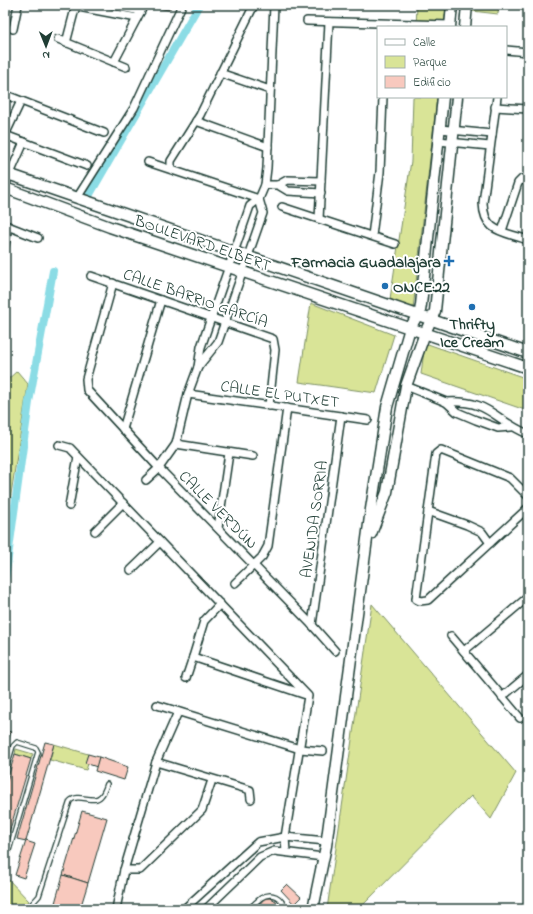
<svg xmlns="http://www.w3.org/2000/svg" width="533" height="914" font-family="'Indie Flower',sans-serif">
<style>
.green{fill:#d9e497;stroke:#7c9066}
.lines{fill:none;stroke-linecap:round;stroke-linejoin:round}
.canal{stroke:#8bdce5;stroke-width:8}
.building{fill:#f8c9be;stroke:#1f3d34}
.lane-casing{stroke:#1f3d34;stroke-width:6}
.street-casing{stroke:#1f3d34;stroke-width:10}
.secondary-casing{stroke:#1f3d34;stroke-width:13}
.lane{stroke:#fff;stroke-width:3.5}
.street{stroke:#fff;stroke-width:7}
.secondary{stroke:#fff;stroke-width:10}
.poi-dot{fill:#1f6fb2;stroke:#fff;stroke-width:1.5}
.labels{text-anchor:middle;stroke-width:4;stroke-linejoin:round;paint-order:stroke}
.street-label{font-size:16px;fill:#1f3d34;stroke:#fff}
.poi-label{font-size:16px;font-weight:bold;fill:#1f3d34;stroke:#fff;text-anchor:end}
</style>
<rect width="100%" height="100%" fill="#fff"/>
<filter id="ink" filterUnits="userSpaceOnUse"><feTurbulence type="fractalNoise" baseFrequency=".025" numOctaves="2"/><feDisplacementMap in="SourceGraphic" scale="8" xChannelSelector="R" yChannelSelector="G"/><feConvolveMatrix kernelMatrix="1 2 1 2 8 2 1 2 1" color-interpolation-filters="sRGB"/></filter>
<g filter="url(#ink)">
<g class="green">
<polygon points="417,5 446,5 444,27 416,27"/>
<polygon points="473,5 499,5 498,14 472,11"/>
<polygon points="413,97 437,97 413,309 390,299 411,161"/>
<polygon points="311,303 394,335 376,393 299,382"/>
<polygon points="425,343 528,379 528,411 421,374"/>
<polygon points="17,371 28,384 5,533 5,382"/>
<polygon points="372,604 516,773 491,819 471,796 359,909 327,909"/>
<polygon points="54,744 88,754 86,763 88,764 86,770 50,760"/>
<polygon points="16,749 33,754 31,759 15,754"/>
<polygon points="6,877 29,901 20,909 6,909 5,907"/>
<polygon points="55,903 75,909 53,909"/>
</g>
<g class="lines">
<g class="canal">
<polyline points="90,194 199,5"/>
<polyline points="5,579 29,402 53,271"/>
</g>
</g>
<g class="building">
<polygon points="150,5 172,5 169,10 149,7"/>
<polygon points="5,730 11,732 5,751"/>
<polygon points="45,742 54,744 26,841 17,839"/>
<polygon points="15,754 31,759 8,836 5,835 5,787"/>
<polygon points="88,754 99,757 97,767 85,763"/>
<polygon points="99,757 128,767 124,780 95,771"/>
<polygon points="82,811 107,818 88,883 63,875"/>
<polygon points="26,841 35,844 24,878 15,875"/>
<polygon points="63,875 88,883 80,909 55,903"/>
<polygon points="287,884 301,897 294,904 281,890"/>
<polygon points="265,898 271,898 276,901 279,909 255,909"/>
</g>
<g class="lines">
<g class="lane-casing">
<g id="lane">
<polyline points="5,772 13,746 17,742 36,748 38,752 5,864"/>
<path d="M27 909 39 896 70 801C79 792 93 805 101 796 104 793 106 787 107 784"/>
<path d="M249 909C253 905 257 901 261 898 271 891 283 897 284 909"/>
</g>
</g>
<g class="street-casing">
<g id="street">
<polyline points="68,5 137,18"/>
<polyline points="110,5 141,11"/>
<polyline points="307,21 450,25"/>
<polyline points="13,29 18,5"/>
<polyline points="58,39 126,67"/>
<polyline points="66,43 76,5"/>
<polyline points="506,50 528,52"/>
<polyline points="114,62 144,5"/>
<polyline points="220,73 270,90"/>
<polyline points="6,95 104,133"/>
<path d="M497 97 483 203C484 233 503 231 528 240"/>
<polyline points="495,107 528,109"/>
<polyline points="196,121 268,147"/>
<polyline points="440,129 492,134"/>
<polyline points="5,135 87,166"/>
<polyline points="5,135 21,101"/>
<polyline points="438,141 490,146"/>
<polyline points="148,162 259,199"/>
<polyline points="171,169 171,161 200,115 254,5"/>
<polyline points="5,185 24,142"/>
<polyline points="265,185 278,185 287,180 321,181"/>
<polyline points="278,185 288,191 321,193"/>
<polyline points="77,198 134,108 182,5"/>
<polyline points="282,207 395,244"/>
<polyline points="319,219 329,22"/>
<polyline points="5,225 38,238"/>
<polyline points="502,231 518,183 522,179 528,178"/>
<polyline points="372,236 380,172 383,97"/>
<polyline points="5,245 8,226"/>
<polyline points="91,276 273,339 275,350 269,406"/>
<polyline points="113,283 86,379 87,390 159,468 312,625 335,651"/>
<polyline points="198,367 218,342 263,213 259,199 265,185 267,168 274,5"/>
<polyline points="406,386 446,402 457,412 476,420 498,428 511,427"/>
<polyline points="188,394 368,420"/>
<path d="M446 402C489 399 494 420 528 434"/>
<polyline points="123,429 161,300"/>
<polyline points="176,444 253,456"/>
<polyline points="59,445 70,448 308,696 285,837 286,852"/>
<polyline points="146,480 159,468 176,444 188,394 198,367 201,347 250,206 259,199"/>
<polyline points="528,496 510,478 441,450 436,454 416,599 420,601 428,600 528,508"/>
<polyline points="69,506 78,457"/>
<polyline points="428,511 467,525 482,532 490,543"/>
<polyline points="218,528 229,453"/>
<polyline points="95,531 123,503"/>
<polyline points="131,570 160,542"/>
<polyline points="235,583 262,557 268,546 287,408"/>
<polyline points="312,625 341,416"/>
<polyline points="451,636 520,718"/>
<polyline points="464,651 528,597"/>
<polyline points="193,657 204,621 220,604"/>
<polyline points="186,678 193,657 306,695"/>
<polyline points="502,697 528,675"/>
<polyline points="157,705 300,749 323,751"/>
<polyline points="156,762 250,790 251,799"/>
<polyline points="124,870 140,870 202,810 212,780"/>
<polyline points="116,909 124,870 156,762 178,712"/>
<polyline points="184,909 258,842 285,837 326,841"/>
<polyline points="206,909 260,857 274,851 323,857"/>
</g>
</g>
<g class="secondary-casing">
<g id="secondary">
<polyline points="450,27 452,5"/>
<polyline points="465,27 467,5"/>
<polyline points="5,173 528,353"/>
<polyline points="5,188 110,227 528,368"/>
<polyline points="371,534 387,492 406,386 425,333 435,311 457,97"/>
<polyline points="313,909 326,846 371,509 387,407 410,328 420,311 421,305 443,97"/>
</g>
</g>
<use href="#lane" class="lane"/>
<use href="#street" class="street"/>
<use href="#secondary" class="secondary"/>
</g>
</g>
<g class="poi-dot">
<path d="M447 255h4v4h4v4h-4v4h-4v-4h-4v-4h4z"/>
<circle cx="385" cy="286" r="4"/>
<circle cx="472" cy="307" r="4"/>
</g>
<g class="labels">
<g class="street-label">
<text transform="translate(203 242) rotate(19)" y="6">BOULEVARD ELBERT</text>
<text transform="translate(196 297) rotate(19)" y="6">CALLE BARRIO GARCÍA</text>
<text transform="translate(280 393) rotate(8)" y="6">CALLE EL PUTXET</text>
<text transform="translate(219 509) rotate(45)" y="6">CALLE VERDÚN</text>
<text transform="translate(313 519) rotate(-82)" y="6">AVENIDA SORRIA</text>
</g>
<g class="poi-label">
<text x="441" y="267">Farmacia Guadalajara</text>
<text x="393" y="292" text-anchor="start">ONCE:22</text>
<text x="472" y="329" text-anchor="middle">Thrifty<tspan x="472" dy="18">Ice Cream</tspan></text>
</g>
</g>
<rect width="533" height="914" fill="none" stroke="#fff" stroke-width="20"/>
<rect x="10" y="10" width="513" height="894" fill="none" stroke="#1f3d34" stroke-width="1.5" filter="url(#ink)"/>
<rect x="377" y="26" width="130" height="72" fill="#ffffff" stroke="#a5b1ae"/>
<rect x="385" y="39" width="20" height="6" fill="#ffffff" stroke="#a5b1ae"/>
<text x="413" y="46" font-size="12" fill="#1f3d34">Calle</text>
<rect x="385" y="56" width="20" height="12" fill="#d9e497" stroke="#a5b1ae"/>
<text x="413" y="66" font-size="12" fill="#1f3d34">Parque</text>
<rect x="385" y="76" width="20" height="12" fill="#f8c9be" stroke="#a5b1ae"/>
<text x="413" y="86" font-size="12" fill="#1f3d34">Edificio</text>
<g transform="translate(46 46) rotate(179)" stroke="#ffffff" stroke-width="3" paint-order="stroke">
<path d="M0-3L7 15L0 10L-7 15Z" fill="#1f3d34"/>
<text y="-6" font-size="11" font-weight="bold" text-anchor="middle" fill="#1f3d34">N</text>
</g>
</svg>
